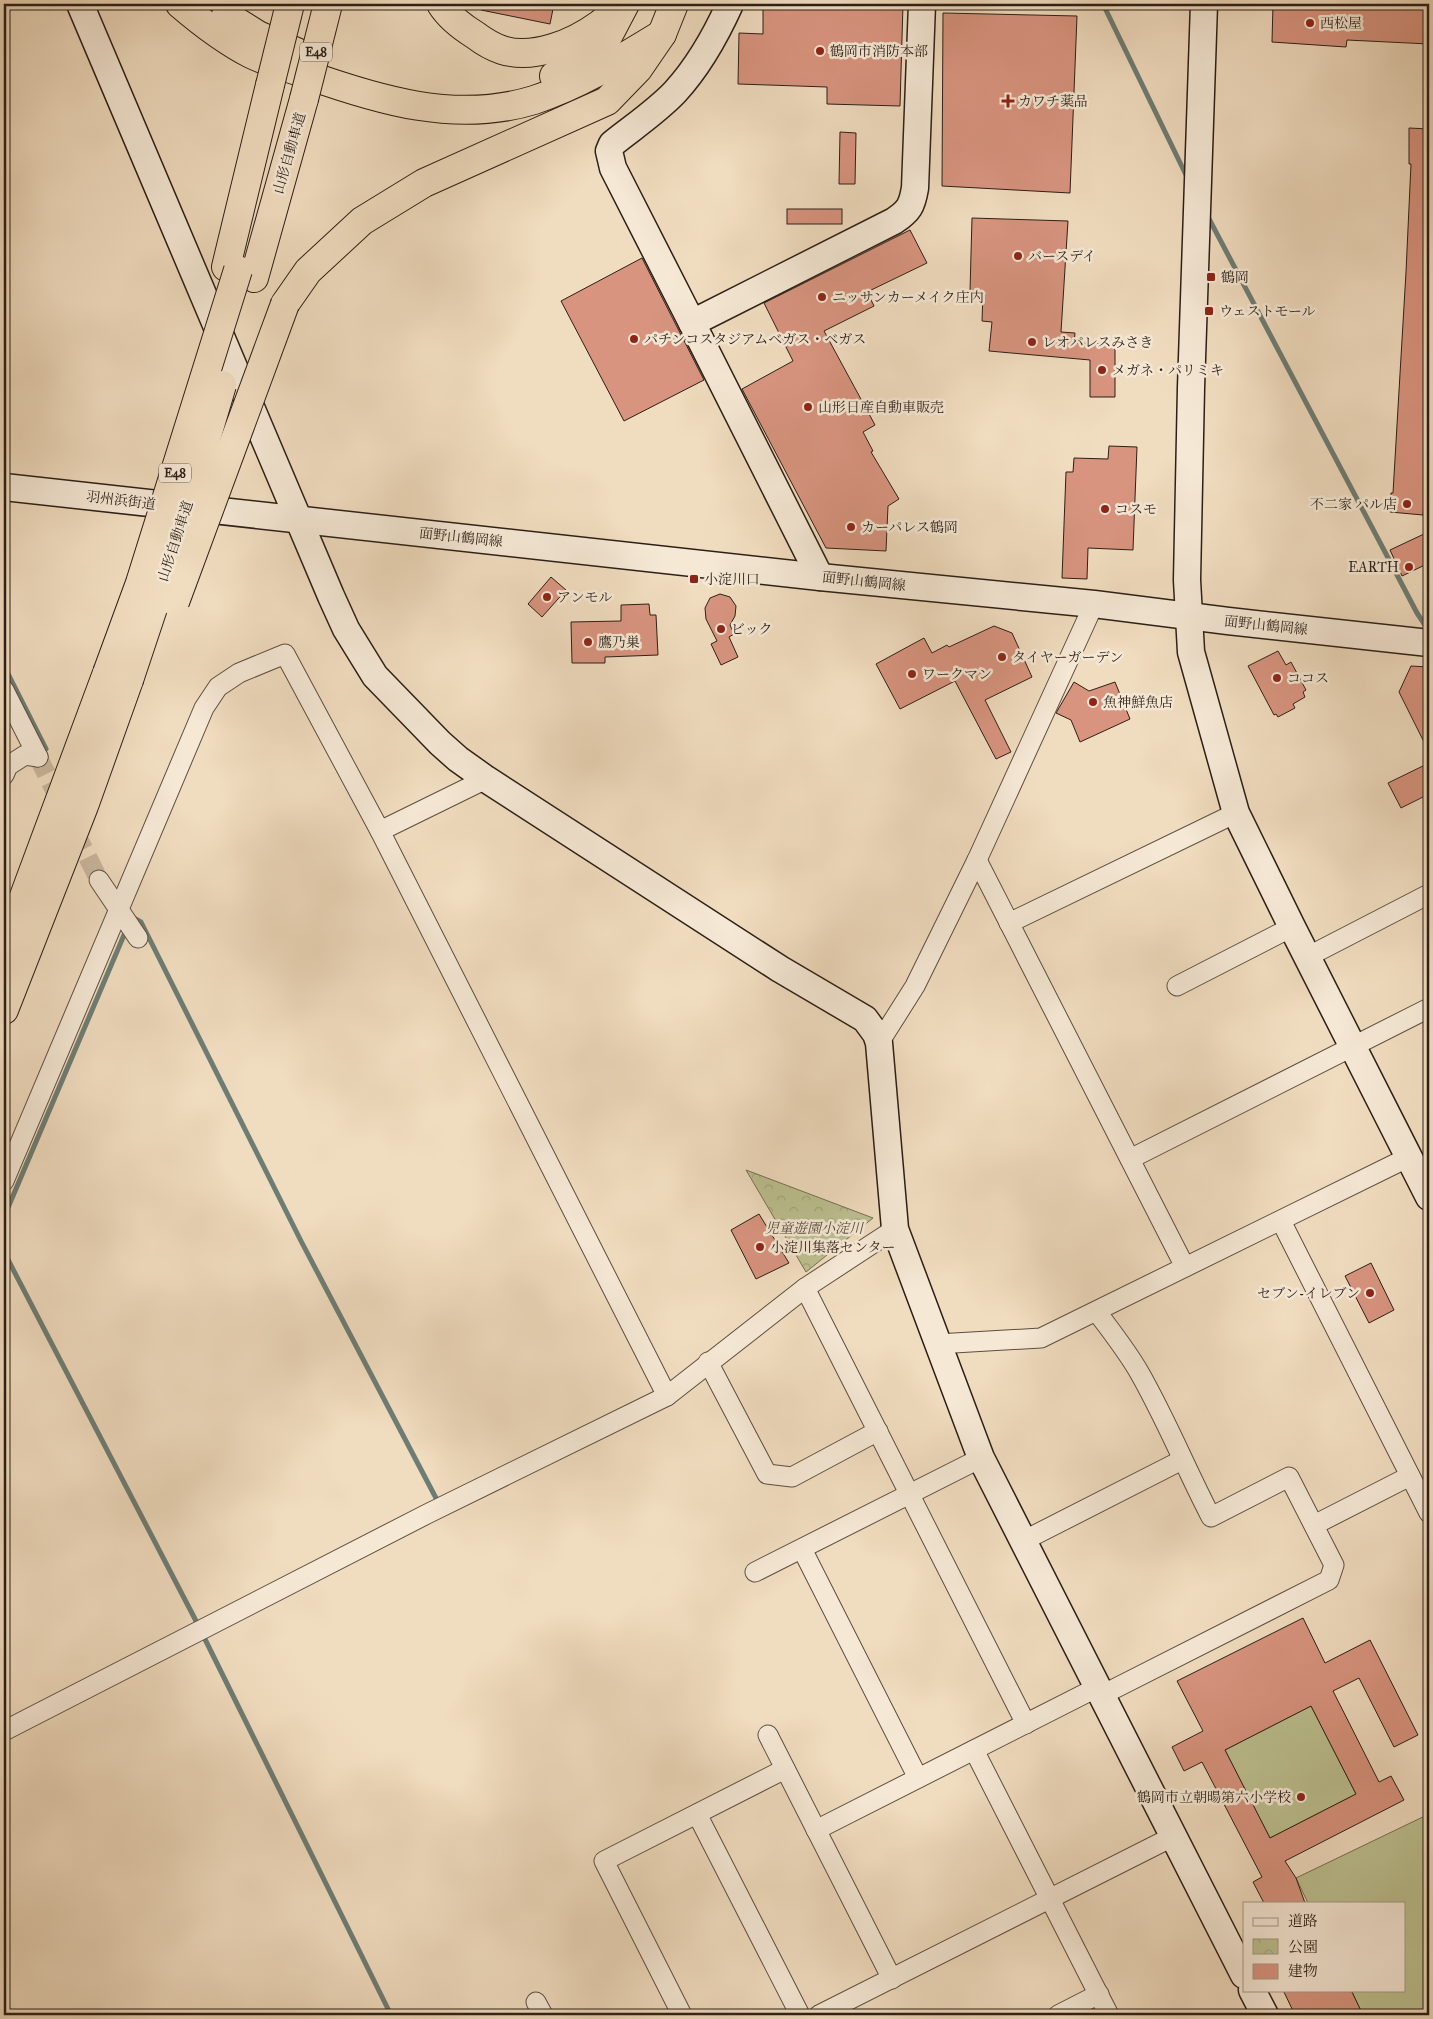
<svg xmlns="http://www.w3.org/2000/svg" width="1433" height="2019" font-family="'IM FELL Great Primer','Noto Serif JP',serif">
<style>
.green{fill:#bcc090;stroke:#747053}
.park{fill:url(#park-crowns);stroke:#747053}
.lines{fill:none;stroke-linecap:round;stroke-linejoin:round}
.stream{stroke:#6e7d74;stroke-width:5}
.building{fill:#d8947f;stroke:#2c1f16;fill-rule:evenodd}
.street-tunnel{stroke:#c9b69d;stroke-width:19;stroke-dasharray:19 9;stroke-linecap:butt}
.street-casing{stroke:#5d4e40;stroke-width:21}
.secondary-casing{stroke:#2c1f16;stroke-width:29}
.highway-casing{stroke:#2c1f16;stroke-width:30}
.street{stroke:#f5e8d5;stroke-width:19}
.secondary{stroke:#f5e8d5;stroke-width:26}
.highway{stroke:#f0dcbf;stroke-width:28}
.highway-bridge-casing{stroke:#2c1f16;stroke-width:30;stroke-linecap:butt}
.highway-bridge{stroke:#f0dcbf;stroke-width:28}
.poi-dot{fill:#8f2418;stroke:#f5e8d5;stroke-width:2}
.labels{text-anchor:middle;stroke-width:5;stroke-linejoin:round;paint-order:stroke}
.shield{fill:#f5e8d5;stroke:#685b4f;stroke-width:1}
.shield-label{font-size:12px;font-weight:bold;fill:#2c1f16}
.poi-label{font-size:14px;fill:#2c1f16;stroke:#f5e8d5;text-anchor:start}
.street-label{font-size:14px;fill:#2c1f16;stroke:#f5e8d5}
.park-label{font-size:14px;font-style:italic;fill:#574f3b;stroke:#f5e8d5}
</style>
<defs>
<pattern id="park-crowns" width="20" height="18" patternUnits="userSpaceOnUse" patternTransform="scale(1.25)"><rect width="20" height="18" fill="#bcc090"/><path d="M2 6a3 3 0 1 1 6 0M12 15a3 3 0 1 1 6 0" fill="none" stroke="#a2a57b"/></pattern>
</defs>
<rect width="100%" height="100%" fill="#f0dcbf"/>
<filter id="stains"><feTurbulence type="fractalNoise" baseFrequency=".004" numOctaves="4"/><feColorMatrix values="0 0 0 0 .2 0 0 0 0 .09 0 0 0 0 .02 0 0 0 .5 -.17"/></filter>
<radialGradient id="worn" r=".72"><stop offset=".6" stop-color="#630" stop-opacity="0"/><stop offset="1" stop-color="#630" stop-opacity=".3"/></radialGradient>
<g class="green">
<polygon points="1311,1706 1356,1794 1270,1838 1225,1750"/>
<polygon points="1429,1814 1429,2015 1363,2015 1351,1990 1404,1990 1404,1903 1308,1903 1296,1878"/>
</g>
<polygon class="park" points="746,1170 873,1218 806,1272"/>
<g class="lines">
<g class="stream">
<polyline points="1103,4 1188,179"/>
<polyline points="1207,215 1385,552 1417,613 1429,631"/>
<polyline points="4,666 46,749"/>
<polyline points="132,917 141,922 301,1241 437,1500"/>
<polyline points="4,1217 127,928"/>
<polyline points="4,1252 195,1619 391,2015"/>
</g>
</g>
<g class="building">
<polygon points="481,4 554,4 550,24 481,10"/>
<polygon points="763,4 903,4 900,106 827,104 827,87 738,84 739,33 763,34"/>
<polygon points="1273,4 1429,4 1429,44 1347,40 1346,47 1272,42"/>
<polygon points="943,13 1077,16 1070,193 942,186"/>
<polygon points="1409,128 1429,129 1429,480 1426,480 1423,515 1390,512 1391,493 1393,493 1406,272 1411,164 1409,164"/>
<polygon points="840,132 856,133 855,184 839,184"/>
<rect x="787" y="209" width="55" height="15"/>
<polygon points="972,218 1068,221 1061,332 1075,333 1074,343 1115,344 1115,397 1090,397 1090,360 989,351 992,322 982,321 983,292 970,291"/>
<polygon points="910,230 927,263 867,292 874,306 824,331 875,425 863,432 873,451 871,452 899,499 888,506 886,551 826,548 742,389 793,361 764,303"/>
<polygon points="642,258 704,380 624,421 561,301"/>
<polygon points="1109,446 1137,447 1133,550 1088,548 1087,579 1062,578 1066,472 1073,472 1074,458 1108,459"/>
<polygon points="1424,534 1429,547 1429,563 1402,576 1390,550"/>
<polygon points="551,577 566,590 542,617 528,604"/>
<polygon points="720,594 730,597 736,606 735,616 730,625 734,634 729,637 738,657 721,665 711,644 717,641 706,619 705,608 710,598"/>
<polygon points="649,604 650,615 656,615 658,655 605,657 605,663 572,663 571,622 621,621 621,605"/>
<polygon points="994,626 1012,633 1032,677 985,700 1011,752 996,759 955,681 900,709 876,664 924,638 932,653 947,645 949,647"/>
<polygon points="1278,651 1286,665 1291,662 1306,690 1303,692 1305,697 1293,704 1295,708 1278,717 1276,714 1274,715 1248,666"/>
<polygon points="1411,666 1429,667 1429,752 1399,692"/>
<polygon points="1074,682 1089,691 1115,682 1130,719 1080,742 1071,720 1056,713"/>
<polygon points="1429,763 1429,794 1401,808 1388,783"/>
<polygon points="759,1214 789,1263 756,1279 731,1230"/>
<polygon points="1371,1263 1394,1310 1369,1323 1345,1276"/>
<path d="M1303 1618 1325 1663 1370 1640 1418 1735 1394 1747 1359 1678 1333 1691 1379 1782 1391 1776 1404 1800 1285 1861 1296 1878 1305 1903H1264L1253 1882 1262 1877 1202 1762 1184 1771 1172 1747 1203 1731 1177 1681ZM1311 1706 1356 1794 1270 1838 1225 1750Z"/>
<polygon points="1283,1990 1351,1990 1363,2015 1295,2015"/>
</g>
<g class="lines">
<polyline class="street-tunnel" points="38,757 99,880"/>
<g class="street-casing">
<g id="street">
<polyline points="4,690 38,757"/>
<polyline points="4,775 8,766 25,755 38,757"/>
<polyline points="380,831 667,1396"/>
<polyline points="977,860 1185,1267"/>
<polyline points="99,880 138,938"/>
<polyline points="1009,923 1236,813"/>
<polyline points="1307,957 1429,894"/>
<polyline points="1177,986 1292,927"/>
<polyline points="879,1043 915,986 977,860 1094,604"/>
<polyline points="1130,1159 1429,1008"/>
<polyline points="4,1181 204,708 218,687 239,673 285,654 380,831 486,779"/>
<polyline points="1281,1221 1429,1513"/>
<polyline points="805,1288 1026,1724"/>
<path d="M1097 1312C1111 1331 1127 1351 1139 1372 1166 1419 1186 1469 1211 1517L1289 1477 1334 1565 1329 1580 1102 1695"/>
<polyline points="937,1344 1041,1338 1409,1157"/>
<polyline points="708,1362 767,1474 792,1477 878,1431"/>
<polyline points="1314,1525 1410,1476"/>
<polyline points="1023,1541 1182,1460"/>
<polyline points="802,1549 918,1778"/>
<polyline points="755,1572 981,1458"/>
<polyline points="4,1731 427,1514 667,1396 805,1288 895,1229"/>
<polyline points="768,1735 892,1979"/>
<polyline points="974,1750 1109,2015"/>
<polyline points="697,1814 800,2015"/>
<polyline points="816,1830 1098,1687"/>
<polyline points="536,2002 543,2015"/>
<polyline points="682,2015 604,1861 785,1769"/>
<polyline points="819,2015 1174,1836"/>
<polyline points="1058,2015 1099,1994"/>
</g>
</g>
<g class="secondary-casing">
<g id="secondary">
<polyline points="80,4 331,596 346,629 375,676 440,743 458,759 486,779 780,969 865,1019 876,1034 879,1043 895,1229 981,1458 1244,1975"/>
<path d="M730 4C716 35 698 67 675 92 656 112 633 127 612 144L609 151 613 168 692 323 894 221C909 211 912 206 915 188L922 4"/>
<polyline points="1204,4 1191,388 1187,580 1191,652 1236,813 1292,927 1429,1197"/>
<polyline points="692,323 820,577"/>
<polyline points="4,487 820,577 1094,604 1228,621 1429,643"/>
<polyline points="1252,1990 1265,2015"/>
</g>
</g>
<g class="highway-casing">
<g id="highway">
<path d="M180 4C201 22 226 41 251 54 267 62 287 67 305 74 378 100 456 124 534 100 580 85 621 59 662 34"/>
<path d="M441 4C449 17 462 27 475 35 483 41 493 47 502 50 534 60 574 43 600 24 606 20 611 12 616 7"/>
<polyline points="226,15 258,35 301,54"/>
<polyline points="554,76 568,71 605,42 625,4"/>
<polyline points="226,267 270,85"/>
<polyline points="254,278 304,99"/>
<polyline points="285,304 308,271 362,221 424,183 607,101 638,69 662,34 674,4"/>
<polyline points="4,950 107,673"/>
<polyline points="4,1010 84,806 129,680"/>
</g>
</g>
<use href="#street" class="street"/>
<use href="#secondary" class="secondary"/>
<use href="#highway" class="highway"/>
<g class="highway-bridge-casing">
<g id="highway-bridge">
<polyline points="270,85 290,4"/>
<polyline points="304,99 328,4"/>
<polyline points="175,602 285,304"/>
<polyline points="107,673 140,583 238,270"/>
<polyline points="129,680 179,530 222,385"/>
</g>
</g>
<use href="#highway-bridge" class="highway-bridge"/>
</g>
<g class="poi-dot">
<circle cx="1310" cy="23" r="5"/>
<circle cx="820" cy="51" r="5"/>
<path d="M1005.5 93.5h5v5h5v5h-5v5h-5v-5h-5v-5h5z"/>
<circle cx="1018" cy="256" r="5"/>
<rect x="1206" y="272" width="10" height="10" rx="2.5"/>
<circle cx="822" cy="297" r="5"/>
<rect x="1204" y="306" width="10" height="10" rx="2.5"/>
<circle cx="634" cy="339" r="5"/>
<circle cx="1032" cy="342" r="5"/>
<circle cx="1102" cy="370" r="5"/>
<circle cx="808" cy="407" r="5"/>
<circle cx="1407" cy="504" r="5"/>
<circle cx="1105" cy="509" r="5"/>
<circle cx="851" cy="527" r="5"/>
<circle cx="1409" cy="567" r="5"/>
<rect x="689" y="574" width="10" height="10" rx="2.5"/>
<circle cx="547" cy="597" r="5"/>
<circle cx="721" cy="629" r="5"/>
<circle cx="588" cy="642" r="5"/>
<circle cx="1002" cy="657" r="5"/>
<circle cx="912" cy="674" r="5"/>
<circle cx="1277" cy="678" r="5"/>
<circle cx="1093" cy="702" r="5"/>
<circle cx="760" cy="1247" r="5"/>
<circle cx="1370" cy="1293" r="5"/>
<circle cx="1301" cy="1797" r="5"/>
</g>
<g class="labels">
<g class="shield">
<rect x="300" y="42.5" width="32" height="19" rx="4"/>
<rect x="159" y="463.5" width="32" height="19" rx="4"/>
</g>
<g class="shield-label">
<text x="316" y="56">E48</text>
<text x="175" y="477">E48</text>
</g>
<g class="poi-label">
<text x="1320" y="28">西松屋</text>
<text x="830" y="56">鶴岡市消防本部</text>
<text x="1018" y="106">カワチ薬品</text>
<text x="1028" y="261">バースデイ</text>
<text x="1221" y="282">鶴岡</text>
<text x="832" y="302">ニッサンカーメイク庄内</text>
<text x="1219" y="316">ウェストモール</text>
<text x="644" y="344">パチンコスタジアムベガス・ベガス</text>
<text x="1042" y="347">レオパレスみさき</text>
<text x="1112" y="375">メガネ・パリミキ</text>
<text x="818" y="412">山形日産自動車販売</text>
<text x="1397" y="509" text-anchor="end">不二家 パル店</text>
<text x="1115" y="514">コスモ</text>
<text x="861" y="532">カーパレス鶴岡</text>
<text x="1399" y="572" text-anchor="end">EARTH</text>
<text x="704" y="584">小淀川口</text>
<text x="557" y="602">アンモル</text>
<text x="731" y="634">ビック</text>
<text x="598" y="647">鷹乃巣</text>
<text x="1012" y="662">タイヤーガーデン</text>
<text x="922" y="679">ワークマン</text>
<text x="1287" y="683">ココス</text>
<text x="1103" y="707">魚神鮮魚店</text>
<text x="770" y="1252">小淀川集落センター</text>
<text x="1360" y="1298" text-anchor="end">セブン-イレブン</text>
<text x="1291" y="1802" text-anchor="end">鶴岡市立朝暘第六小学校</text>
</g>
<g class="street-label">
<text transform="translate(289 153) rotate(-74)" y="5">山形自動車道</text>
<text transform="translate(121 500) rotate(7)" y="5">羽州浜街道</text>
<text transform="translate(461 537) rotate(6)" y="5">面野山鶴岡線</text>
<text transform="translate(175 541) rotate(-72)" y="5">山形自動車道</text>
<text transform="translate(864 581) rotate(6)" y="5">面野山鶴岡線</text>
<text transform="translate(1266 625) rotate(6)" y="5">面野山鶴岡線</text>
</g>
<g class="park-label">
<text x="814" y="1233">児童遊園小淀川</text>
</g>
</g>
<rect width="1433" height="2019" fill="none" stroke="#f0dcbf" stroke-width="20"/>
<rect x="5" y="5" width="1423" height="2009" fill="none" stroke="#2c1f16" stroke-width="2.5"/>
<rect x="10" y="10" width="1413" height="1999" fill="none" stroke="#2c1f16"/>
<rect x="1243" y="1902" width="162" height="90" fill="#f5e8d5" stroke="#a59889"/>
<rect x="1253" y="1918" width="25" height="8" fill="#f5e8d5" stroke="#a59889"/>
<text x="1288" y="1926" font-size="15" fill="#2c1f16">道路</text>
<rect x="1253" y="1939" width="25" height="15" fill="url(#park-crowns)" stroke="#a59889"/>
<text x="1288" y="1952" font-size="15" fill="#2c1f16">公園</text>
<rect x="1253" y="1964" width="25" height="15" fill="#d8947f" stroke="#a59889"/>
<text x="1288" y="1976" font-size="15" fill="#2c1f16">建物</text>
<rect width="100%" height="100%" filter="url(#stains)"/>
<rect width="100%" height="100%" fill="url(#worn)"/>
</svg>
